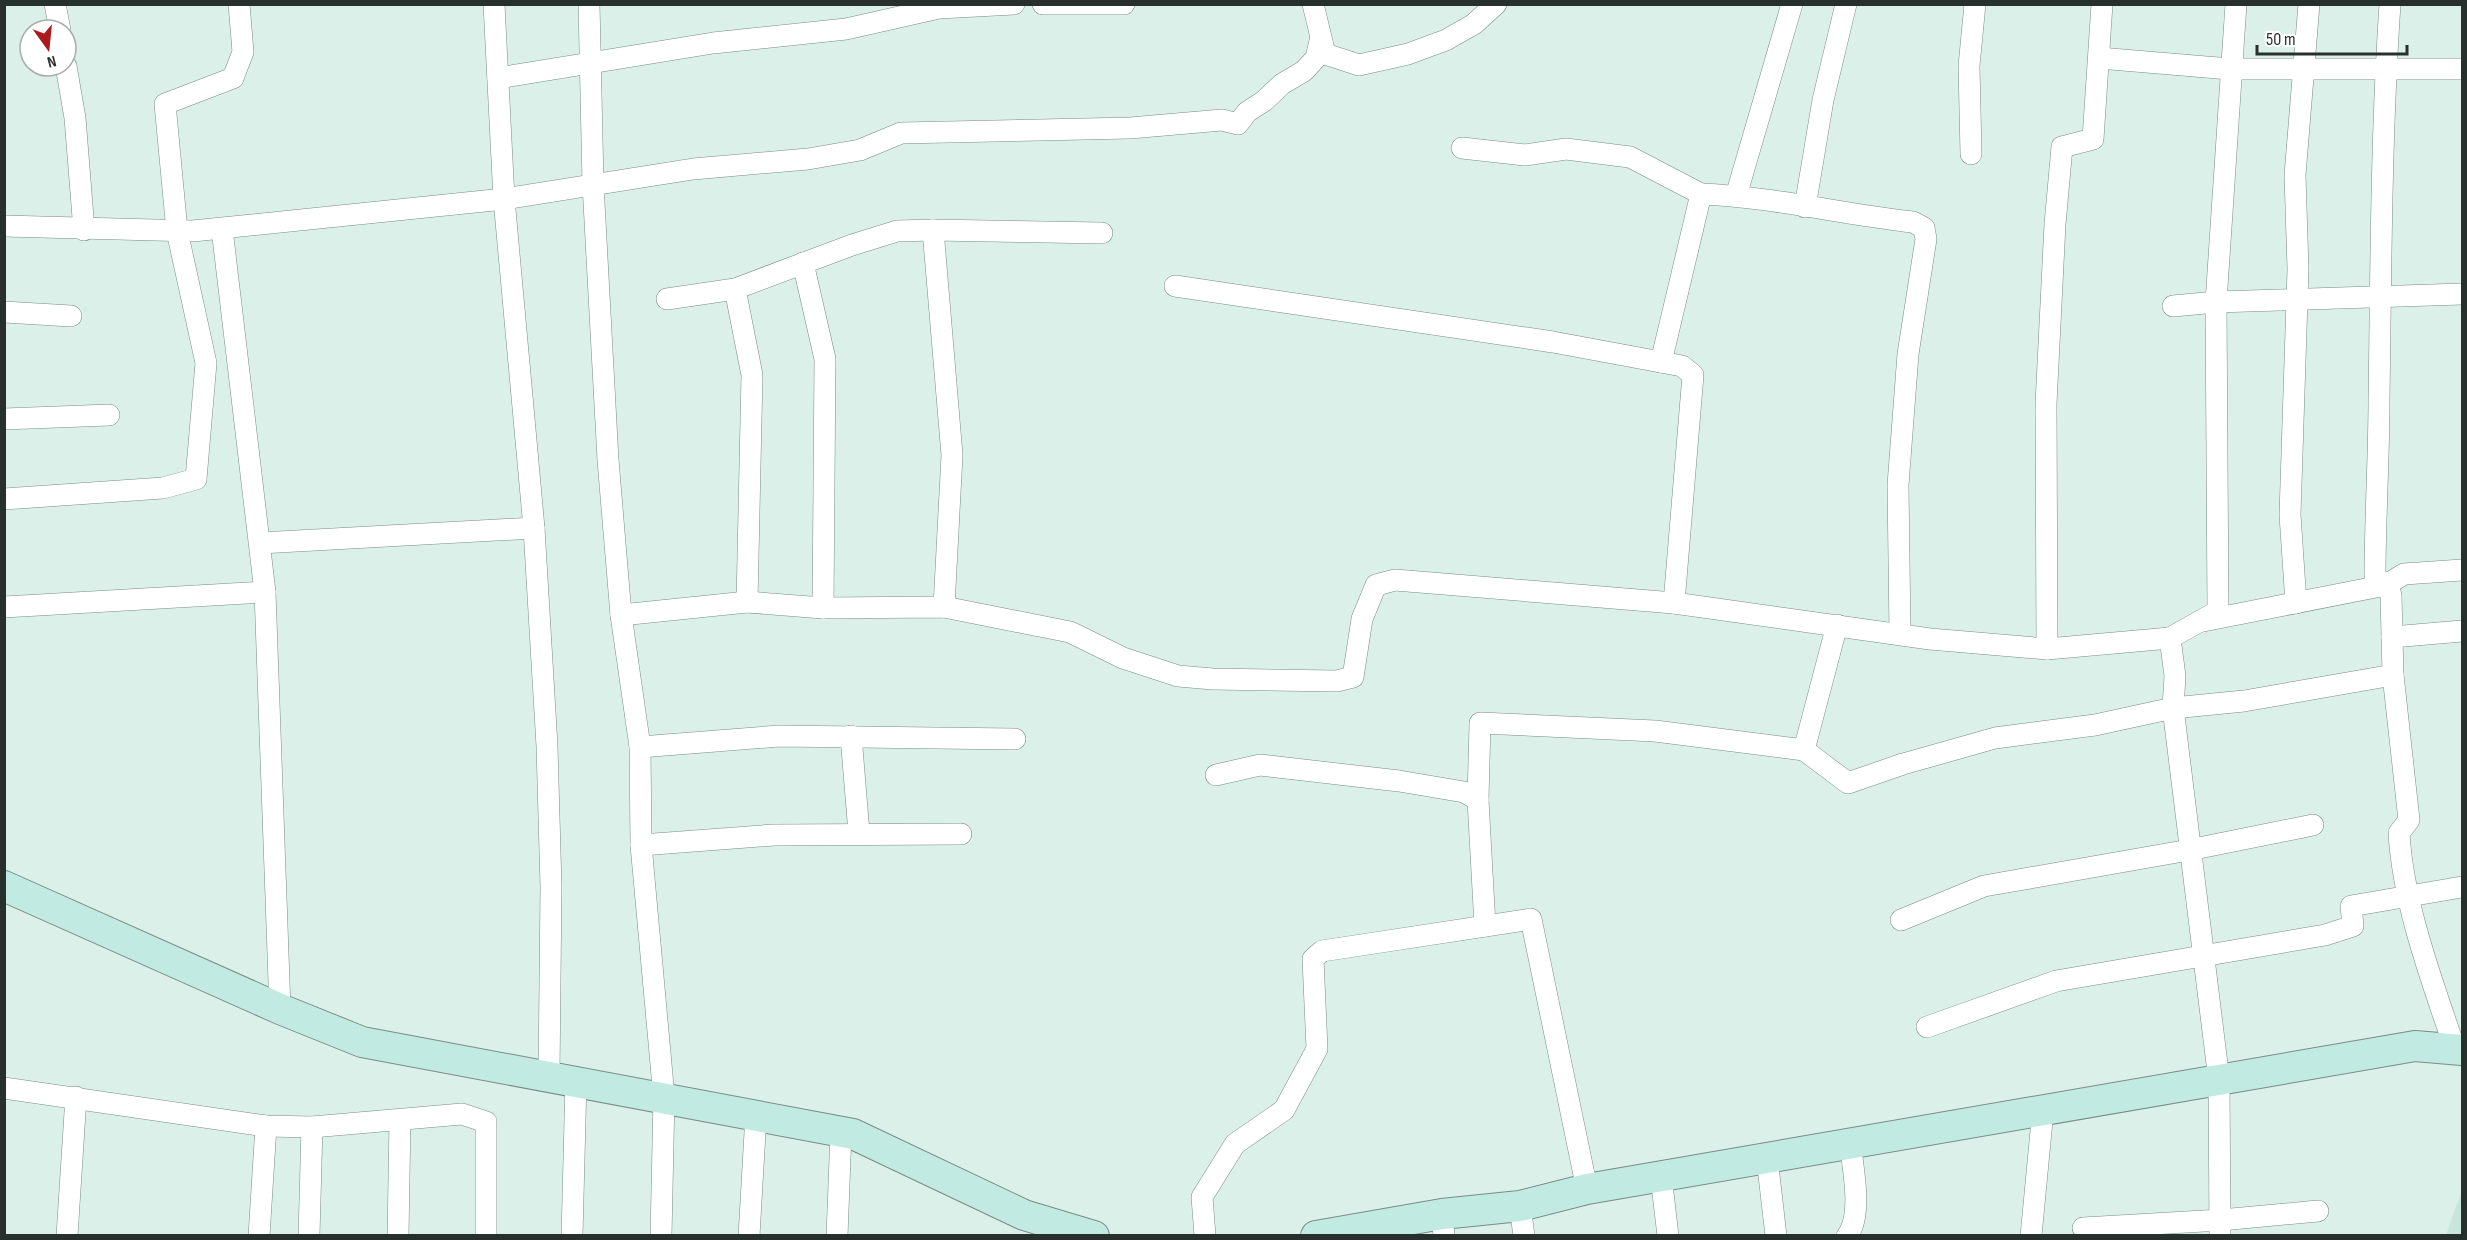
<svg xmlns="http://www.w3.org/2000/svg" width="2467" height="1240" font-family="'Sofia Sans Condensed',sans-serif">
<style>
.built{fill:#c9e6dd}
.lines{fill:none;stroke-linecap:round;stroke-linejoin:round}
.street-casing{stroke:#798c86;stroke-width:22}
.secondary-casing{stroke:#798c86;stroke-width:32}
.street{stroke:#fff;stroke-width:21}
.secondary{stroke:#c1ebe2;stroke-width:30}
</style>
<rect width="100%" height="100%" fill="#dbf0e9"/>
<polygon class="built" points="2462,1190 2462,1235 2446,1235"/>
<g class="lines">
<g class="street-casing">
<g id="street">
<polyline points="55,4 60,30"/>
<polyline points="494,4 504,199 534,528 547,746 551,887 549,1076"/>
<polyline points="589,4 593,184 608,460 621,615 747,602 823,608 944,607 1070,632 1123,658 1178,676 1213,679 1337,681 1353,677 1362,619 1376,585 1395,580 1674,603"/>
<polyline points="1043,4 1124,4"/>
<polyline points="1313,4 1325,54 1359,65 1408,54 1446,40 1474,24 1496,4"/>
<path d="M2390 4C2381 136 2381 268 2379 400 2379 459 2375 518 2375 577L2386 585 2391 595 2393 675 2409 820 2399 833C2403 904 2432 981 2455 1049"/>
<polyline points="2099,58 2230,69 2462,69"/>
<polyline points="66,66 75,118 84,230"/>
<polyline points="498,78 713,43 846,29 939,8 1014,4"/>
<polyline points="1462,148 1525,155 1566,149 1630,157 1701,194"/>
<polyline points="1971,154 1969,66 1975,4"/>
<polyline points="1736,196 1792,4"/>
<polyline points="1805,207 1823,100 1846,4"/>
<polyline points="4,226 193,231 504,199 693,169 808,159 860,150 901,133 1130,128 1222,120 1238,124 1247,112 1264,101 1282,84 1304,71 1316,58 1320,41"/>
<polyline points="222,229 265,592 280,1009"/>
<polyline points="803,263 825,359 823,608"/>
<polyline points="1175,286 1553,342 1682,366 1693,375 1674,603 1930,639 2047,649 2170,638"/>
<polyline points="735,289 752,375 747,602"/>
<polyline points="667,299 735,289 852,245 897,231 933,230"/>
<polyline points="2173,306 2216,302 2462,294"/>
<polyline points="4,312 71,316"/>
<path d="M1661 362 1701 194C1772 197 1842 214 1913 222L1924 228 1926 239 1908 354 1898 485 1900 634"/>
<polyline points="4,419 109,415"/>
<polyline points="4,499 163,488 196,479 206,363 177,231 165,104 233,78 243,52 239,4"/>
<polyline points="260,543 534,528"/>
<polyline points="2296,603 2290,515 2298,269 2295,175 2309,4"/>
<polyline points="4,607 265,592"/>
<polyline points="944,607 952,455 933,230 1102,233"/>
<polyline points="621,615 640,747 641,845 664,1097 661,1236"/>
<polyline points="2203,621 2386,585 2404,574 2462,570"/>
<polyline points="2392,637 2462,631"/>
<polyline points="2047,649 2046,404 2055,224 2062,147 2093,139 2102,4"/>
<polyline points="851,736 859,833"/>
<polyline points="640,747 779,736 1015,739"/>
<polyline points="1804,750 1848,783 1903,764 1995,738 2095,725 2173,708 2244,701 2393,675"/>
<polyline points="1216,775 1260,765 1399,781 1464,792 1478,800 1485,926"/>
<polyline points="1478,800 1480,723 1655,731 1804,750 1837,625"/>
<polyline points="641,845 774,835 961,834"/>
<polyline points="1901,920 1984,886 2189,850 2313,825"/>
<polyline points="1927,1027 2056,981 2325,935 2353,926 2351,906 2462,887"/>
<polyline points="4,1088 266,1126 312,1127 462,1114 486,1122 486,1236"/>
<polyline points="1767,1158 1776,1236"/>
<polyline points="1661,1176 1668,1236"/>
<polyline points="1520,1206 1524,1236"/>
<polyline points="1442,1214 1444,1236"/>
<polyline points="2083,1228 2221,1220 2318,1211"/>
<polyline points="67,1236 76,1097"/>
<polyline points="259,1236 266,1126"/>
<polyline points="309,1236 312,1127"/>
<polyline points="398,1236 400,1120"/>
<polyline points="572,1236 576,1081"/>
<polyline points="749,1236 756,1115"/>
<polyline points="837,1236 841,1132"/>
<polyline points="1205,1236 1202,1197 1235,1144 1284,1110 1317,1049 1313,959 1322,951 1531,919 1587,1189"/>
<path d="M1847 1236C1863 1216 1853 1168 1850 1143"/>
<polyline points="2031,1236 2043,1110"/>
<polyline points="2220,1236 2219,1080 2173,708 2175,676 2170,638 2218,611 2216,302 2236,4"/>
</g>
</g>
<g class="secondary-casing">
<g id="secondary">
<polyline points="4,886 280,1009 362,1042 853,1134 1024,1215 1094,1236"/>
<polyline points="1316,1236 1442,1214 1520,1206 1587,1189 2415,1046 2462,1050"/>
</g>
</g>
<use href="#street" class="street"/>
<use href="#secondary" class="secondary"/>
</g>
<rect width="2467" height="1240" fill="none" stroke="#28302d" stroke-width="12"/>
<g transform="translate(48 48) rotate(165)"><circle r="28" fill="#ffffff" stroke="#a9acab" stroke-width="1.5"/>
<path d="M0-4.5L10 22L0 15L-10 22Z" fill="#ac1921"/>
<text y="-9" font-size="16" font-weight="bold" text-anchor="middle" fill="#28302d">N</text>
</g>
<path d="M2257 45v9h150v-9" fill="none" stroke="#28302d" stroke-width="3"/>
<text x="2266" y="45" font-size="18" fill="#28302d" stroke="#ffffff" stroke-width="4.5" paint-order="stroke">50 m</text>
</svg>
